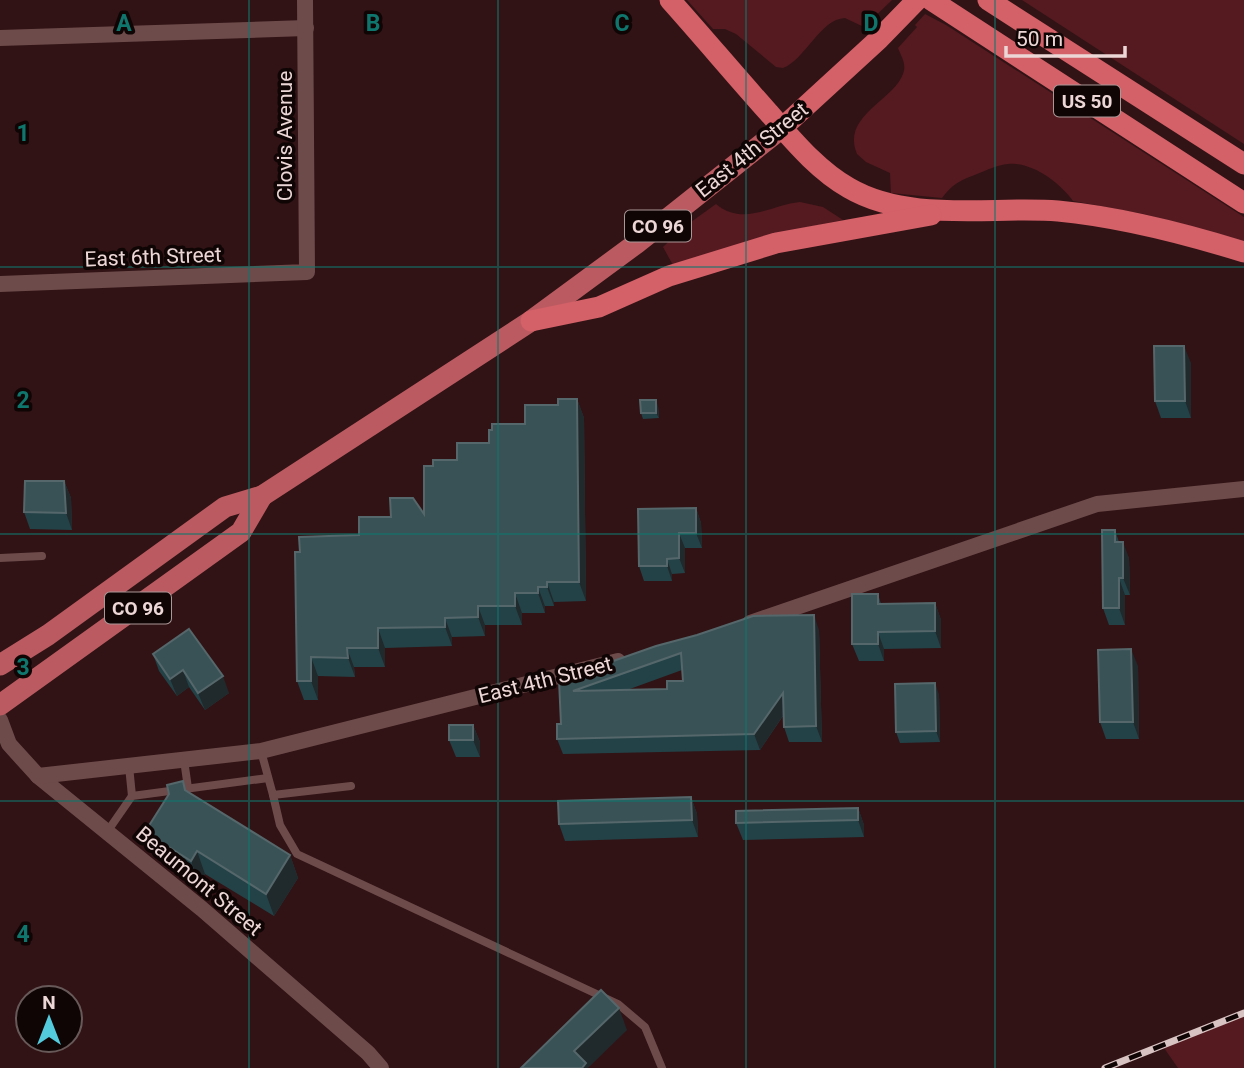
<svg xmlns="http://www.w3.org/2000/svg" width="1244" height="1068" font-family="Roboto,sans-serif">
<style>
.green{fill:#541a20}
.lines{fill:none;stroke-linecap:round;stroke-linejoin:round}
.service{stroke:#6e4b4b;stroke-width:8}
.minor{stroke:#6e4b4b;stroke-width:16}
.primary{stroke:#bb5b61;stroke-width:21}
.trunk{stroke:#d46068;stroke-width:21}
.rail-casing{stroke:#d9c3c2;stroke-width:7}
.rail{stroke:#100505;stroke-width:4.5;stroke-dasharray:13;stroke-linecap:butt}
.wall{fill:#234247;fill-rule:evenodd}
.shaded-wall{fill:#20292c}
.building{fill:#395256;stroke:#55676a;stroke-width:2;fill-rule:evenodd}
.grid{fill:none;stroke:#0f766e;stroke-width:2;stroke-opacity:0.55}
.labels{text-anchor:middle;stroke-width:7;stroke-linejoin:round;paint-order:stroke}
.shield{fill:#100505;stroke:#aa9897;stroke-width:2}
.shield-label{font-size:19px;font-weight:bold;fill:#ecd7d6}
.street-label{font-size:21px;fill:#ecd7d6;stroke:#100505}
.grid-label{font-size:23px;text-anchor:middle;font-weight:bold;fill:#0f766e;stroke:#100505;stroke-width:7;stroke-linejoin:round;paint-order:stroke}
</style>
<rect width="100%" height="100%" fill="#311315"/>
<g class="green">
<path d="M687 0H892L864 27 845 18C820 19 805 60 783 68L776 67 736 34 725 29H713Z"/>
<polygon points="1022,0 1244,0 1244,144"/>
<path d="M925 14 946 25 1244 217V242L1144 214 1073 201C1060 183 1033 162 1008 164 997 165 987 170 977 174 961 180 952 184 942 198L891 193 890 173 866 162 857 154C841 116 893 101 903 74 907 64 901 56 898 48L917 27 915 25Z"/>
<path d="M800 202 823 207 843 220C785 232 730 245 674 267L663 247 684 227 716 204C744 227 770 205 800 202Z"/>
<polygon points="1244,1013 1244,1068 1178,1068 1162,1045"/>
</g>
<g class="lines">
<g class="service">
<polyline points="0,558 42,556"/>
<polyline points="261,751 273,795 351,786"/>
<polyline points="184,760 188,788"/>
<polyline points="129,766 132,796"/>
<polyline points="273,795 280,825 297,854 618,1004 645,1027 662,1068"/>
<polyline points="107,832 132,796 268,778"/>
</g>
<g class="minor">
<polyline points="0,38 306,28"/>
<polyline points="0,284 307,272 305,0"/>
<polyline points="750,623 1097,504 1244,489"/>
<polyline points="0,720 9,744 38,776 202,909 368,1053 381,1068"/>
<polyline points="38,776 261,751 618,661"/>
</g>
<g class="primary">
<polyline points="0,665 48,635 225,507 262,496 531,321 637,243 782,128"/>
<polyline points="0,705 241,532 262,496"/>
</g>
<g class="trunk">
<path d="M670 0C703 37 735 75 768 112 792 139 817 170 849 188 909 223 992 206 1058 211 1121 217 1183 233 1244 252"/>
<polyline points="931,0 1244,203"/>
<polyline points="988,0 1244,164"/>
<polyline points="782,128 879,39 917,0"/>
<polyline points="531,321 599,307 669,276 776,243 931,215"/>
</g>
<g class="rail-casing">
<polyline id="rail" points="1105,1068 1244,1013"/>
</g>
<use href="#rail" class="rail"/>
</g>
<g class="wall">
<polygon points="1191,363 1191,418 1161,418 1155,401"/>
<polygon points="577,399 584,418 586,601 554,602 554,606 545,606 545,613 522,613 522,625 485,625 485,636 452,637 452,646 385,648 385,667 354,667 355,677 318,676 318,700 304,700 297,681 300,552 359,535 391,517 424,514 433,466 457,460 525,424 558,405"/>
<polygon points="658,406 659,418 643,419 641,413"/>
<polygon points="64,481 71,498 72,530 30,529 24,512"/>
<polygon points="696,508 701,523 702,548 685,548 685,573 672,574 672,581 644,581 639,566"/>
<polygon points="1115,530 1119,542 1129,558 1130,595 1125,595 1125,625 1109,625 1103,608"/>
<polygon points="878,594 881,604 935,603 941,620 941,648 884,649 884,661 859,661 852,644"/>
<path d="M819 630 822 742H789L784 727 783 716 760 750 563 754 557 739 561 724 559 680 656 646ZM682 670 683 681 667 689 627 690Z"/>
<polygon points="153,654 229,693 205,710 189,687 177,696 159,671"/>
<polygon points="1138,666 1139,739 1106,739 1100,722"/>
<polygon points="939,694 940,742 900,743 896,732"/>
<polygon points="473,725 480,742 480,757 456,757 449,740"/>
<polygon points="187,791 290,855 298,878 274,916 205,874 199,883 153,854 145,832"/>
<polygon points="691,797 697,814 698,837 565,841 559,824"/>
<polygon points="858,808 864,825 864,837 743,840 736,823"/>
</g>
<g class="shaded-wall">
<polygon points="1184,346 1191,363 1191,418 1185,401"/>
<polygon points="577,399 584,418 586,601 579,582"/>
<polygon points="656,400 658,406 659,418 656,413"/>
<polygon points="64,481 71,498 72,530 66,513"/>
<polygon points="696,508 701,523 702,548 696,533"/>
<polygon points="679,533 685,548 685,573 679,558"/>
<polygon points="1123,542 1129,558 1130,595 1123,578"/>
<polygon points="667,559 672,574 672,581 667,566"/>
<polygon points="1119,578 1125,595 1125,625 1119,608"/>
<polygon points="547,582 554,602 554,606 547,587"/>
<polygon points="538,587 545,606 545,613 538,593"/>
<polygon points="515,593 522,613 522,625 515,606"/>
<polygon points="935,603 941,620 941,648 935,631"/>
<polygon points="478,606 485,625 485,636 478,617"/>
<polygon points="814,615 819,630 822,742 816,726"/>
<polygon points="445,618 452,637 452,646 445,627"/>
<polygon points="378,628 385,648 385,667 378,648"/>
<polygon points="878,632 884,649 884,661 878,644"/>
<polygon points="347,648 354,667 355,677 348,658"/>
<polygon points="1131,649 1138,666 1139,739 1133,722"/>
<polygon points="311,657 318,676 318,700 311,681"/>
<polygon points="183,670 189,687 177,696 170,679"/>
<polygon points="223,676 229,693 205,710 198,693"/>
<polygon points="935,683 939,694 940,742 936,731"/>
<polygon points="783,693 788,708 760,750 754,734"/>
<polygon points="473,725 480,742 480,757 473,740"/>
<polygon points="691,797 697,814 698,837 692,820"/>
<polygon points="858,808 864,825 864,837 858,820"/>
<polygon points="197,851 205,874 199,883 191,861"/>
<polygon points="290,855 298,878 274,916 266,894"/>
<polygon points="619,1008 627,1030 588,1068 580,1068 574,1051"/>
</g>
<g class="building">
<polygon points="1154,346 1184,346 1185,401 1155,401"/>
<polygon points="558,399 577,399 579,582 547,582 547,587 538,587 538,593 515,593 515,606 478,606 478,617 445,618 445,627 378,628 378,648 347,648 348,658 311,657 311,681 297,681 295,552 300,552 299,537 359,535 359,517 391,517 390,498 413,498 424,514 424,466 433,466 433,460 457,460 457,443 489,443 489,430 492,430 492,424 525,424 525,405 558,405"/>
<polygon points="640,400 656,400 656,413 641,413"/>
<polygon points="25,481 64,481 66,513 24,512"/>
<polygon points="696,508 696,533 679,533 679,558 667,559 667,566 639,566 638,509"/>
<polygon points="1102,530 1115,530 1115,542 1123,542 1123,578 1119,578 1119,608 1103,608"/>
<polygon points="852,594 878,594 878,604 935,603 935,631 878,632 878,644 852,644"/>
<path d="M814 615 816 726 784 727 783 693 754 734 557 739V724H561L559 680 656 646 697 635 753 616ZM681 653 683 681H667V689L573 691Z"/>
<polygon points="189,629 223,676 198,693 183,670 170,679 153,654"/>
<polygon points="1131,649 1133,722 1100,722 1098,650"/>
<polygon points="935,683 936,731 896,732 895,684"/>
<rect x="449" y="725" width="24" height="15"/>
<polygon points="183,781 185,790 290,855 266,894 197,851 191,861 145,832 169,794 167,785"/>
<polygon points="691,797 692,820 559,824 558,801"/>
<polygon points="858,808 858,820 736,823 736,811"/>
<polygon points="601,990 619,1008 574,1051 586,1063 582,1068 521,1068"/>
</g>
<path class="grid" d="M249 0V1068M498 0V1068M746 0V1068M995 0V1068M0 267H1244M0 534H1244M0 801H1244"/>
<g class="labels">
<g class="shield">
<rect x="1054" y="85.5" width="66" height="31" rx="5"/>
<rect x="625" y="210.5" width="66" height="31" rx="5"/>
<rect x="105" y="592.5" width="66" height="31" rx="5"/>
</g>
<g class="shield-label">
<text x="1087" y="108">US 50</text>
<text x="658" y="233">CO 96</text>
<text x="138" y="615">CO 96</text>
</g>
<g class="street-label">
<text transform="translate(285 136) rotate(-90)" y="7">Clovis Avenue</text>
<text transform="translate(752 150) rotate(-39)" y="7">East 4th Street</text>
<text transform="translate(153 257) rotate(-2)" y="7">East 6th Street</text>
<text transform="translate(545 680) rotate(-14)" y="7">East 4th Street</text>
<text transform="translate(199 881) rotate(40)" y="7">Beaumont Street</text>
</g>
</g>
<g class="grid-label">
<text x="124" y="31">A</text>
<text x="373" y="31">B</text>
<text x="622" y="31">C</text>
<text x="871" y="31">D</text>
<text x="23" y="141">1</text>
<text x="23" y="408">2</text>
<text x="23" y="675">3</text>
<text x="23" y="942">4</text>
</g>
<g transform="translate(49 1019)"><circle r="33" fill="#100505" stroke="#685959" stroke-width="2"/>
<path d="M0-5L12 26L0 18L-12 26Z" fill="#54cadd"/>
<text y="-10" font-size="19" font-weight="bold" text-anchor="middle" fill="#ecd7d6">N</text>
</g>
<path d="M1006 46v10h119v-10" fill="none" stroke="#ecd7d6" stroke-width="3.5"/>
<text x="1016" y="46" font-size="21" fill="#ecd7d6" stroke="#100505" stroke-width="5" paint-order="stroke">50 m</text>
</svg>
